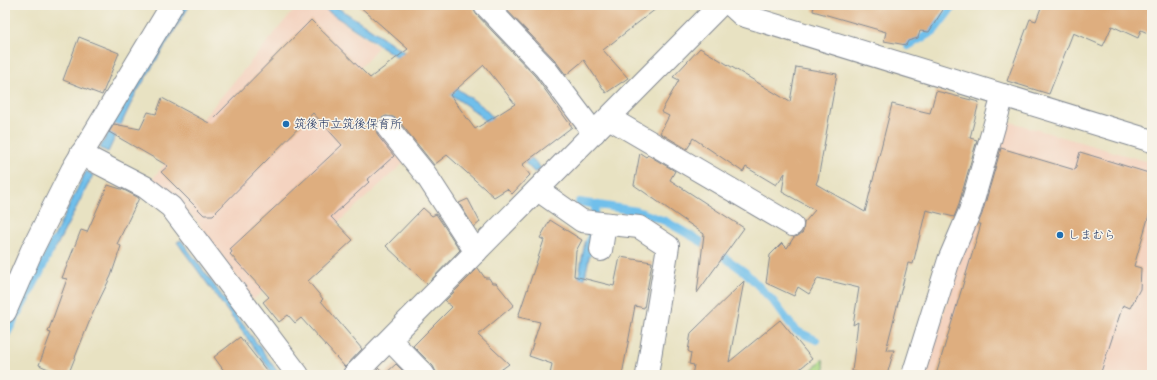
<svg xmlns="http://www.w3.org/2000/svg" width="1157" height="380" font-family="'Patrick Hand','Klee One',sans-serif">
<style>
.built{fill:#f4d3c0}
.green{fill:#abd885;stroke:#638472}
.water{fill:#70bfeb;stroke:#4677a4}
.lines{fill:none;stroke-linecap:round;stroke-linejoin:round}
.stream{stroke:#70bfeb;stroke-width:8}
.building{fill:#deae7f;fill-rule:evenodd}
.minor-casing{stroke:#828890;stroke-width:24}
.minor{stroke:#fff;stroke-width:22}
.poi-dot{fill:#1f6fb2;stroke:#f7f3e8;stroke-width:1.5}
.labels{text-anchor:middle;stroke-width:3;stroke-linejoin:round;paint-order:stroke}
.poi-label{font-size:12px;fill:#1b2f5e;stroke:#f7f3e8;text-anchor:start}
</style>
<rect width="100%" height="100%" fill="#f7f3e8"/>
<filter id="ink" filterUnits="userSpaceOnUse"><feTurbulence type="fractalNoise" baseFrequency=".025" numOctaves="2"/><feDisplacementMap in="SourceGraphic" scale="8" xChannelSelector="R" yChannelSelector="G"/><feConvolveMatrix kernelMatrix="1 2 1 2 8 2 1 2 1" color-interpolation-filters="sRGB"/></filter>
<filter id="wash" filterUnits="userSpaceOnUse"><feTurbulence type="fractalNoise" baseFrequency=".012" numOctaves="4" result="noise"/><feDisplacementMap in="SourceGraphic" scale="16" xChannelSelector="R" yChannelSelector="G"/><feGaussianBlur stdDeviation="0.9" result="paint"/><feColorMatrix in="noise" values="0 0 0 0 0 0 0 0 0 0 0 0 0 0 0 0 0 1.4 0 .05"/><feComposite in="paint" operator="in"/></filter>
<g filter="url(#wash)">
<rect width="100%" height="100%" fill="#e8e2c2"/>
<g class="built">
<polygon points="298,5 318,5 378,47 343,88 407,160 253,300 195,219 150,182"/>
<polygon points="1001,119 1152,163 1152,375 925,375"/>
</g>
<polygon class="green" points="823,359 826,375 806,375"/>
<g class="water">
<polygon points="183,5 190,5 134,97 108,152 100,148 140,72"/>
<polygon points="318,5 333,5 362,23 482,106 541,168 535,173 476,112 391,53"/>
<polygon points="86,171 93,175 53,253 48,249"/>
<polygon points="181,240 280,375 274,375 177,242"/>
<polygon points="585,241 592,243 582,292 562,375"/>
</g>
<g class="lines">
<g class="stream">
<polyline points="908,46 934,31 954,5"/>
<polyline points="579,202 637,211 665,221 707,245 745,272 773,301 795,330 816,340"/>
<polyline points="588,252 596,204"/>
<polyline points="5,337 40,273 54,241"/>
</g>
</g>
<g id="blocks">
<g class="building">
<path d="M358 5H473V8L476 14 535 76 572 127 522 165 530 175 512 194 507 189 494 197 447 155 434 165 398 120 393 117 386 116 380 119 376 124V130L378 136 394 156 367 180 369 182 331 217 353 240 308 281 323 299 321 301 362 349 345 367 301 318 295 323 288 315 279 322 263 302 269 297 230 254 232 252 230 249 342 145 313 113 213 215H204L161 172 168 166 109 132 114 124 140 129 148 112 156 114 162 98 209 123 311 20 370 78 408 49ZM484 65 515 104 475 129 450 95Z"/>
<polygon points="502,5 661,5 603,50 628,78 606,93 584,60 566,75 554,59"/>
<polygon points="814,5 946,5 929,32 920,31 918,38 908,41 906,45 884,41 886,32 813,11"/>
<polygon points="1042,5 1152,5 1152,35 1141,30 1138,38 1112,26 1103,46 1073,33 1049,94 1007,81 1030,19 1036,21"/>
<polygon points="79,37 119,53 102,95 63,80"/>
<polygon points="700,48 790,102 796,67 837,74 818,179 816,184 865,212 892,104 930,113 936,91 979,102 970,138 977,140 958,207 954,217 926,210 913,264 908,263 886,350 894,350 887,375 867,375 852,371 858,322 853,325 859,288 818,278 809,294 798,287 794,296 766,283 770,255 782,243 787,248 794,237 798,236 803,232 804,223 815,210 782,192 785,173 776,185 746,167 743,172 693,138 691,142 690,141 691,143 687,149 660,133 669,116 661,112 679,80 673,77"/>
<polygon points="1001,148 1075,170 1080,152 1152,174 1152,205 1134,266 1141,268 1140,289 1130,308 1123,305 1100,375 936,375 981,224 978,224 982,214"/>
<polygon points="640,153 646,157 648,155 675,171 670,180 744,228 697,293 704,234 634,185"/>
<polygon points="108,185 124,190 139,198 117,244 121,246 111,276 92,315 68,375 62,375 39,365 51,333 48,332 67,279 62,278 81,230 87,232"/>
<polygon points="468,199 480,222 474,227 459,203"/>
<polygon points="423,208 432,216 436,214 460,250 427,284 386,246"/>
<polygon points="550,220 582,240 576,251 574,276 614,286 620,257 652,262 644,308 635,306 622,375 550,375 552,364 529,356 540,322 518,317 544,240 540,238"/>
<polygon points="478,268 485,278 489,278 492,283 496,283 514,305 478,335 509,364 494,375 436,375 436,372 433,366 413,346 452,307 445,301"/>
<polygon points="744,281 729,362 780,320 812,359 792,375 692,375 694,365 689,364 691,353 688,351 691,333"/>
<polygon points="240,337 270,375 227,375 214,357"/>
<polygon points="396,364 407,375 372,375 379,368 385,374"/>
</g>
</g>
</g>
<g filter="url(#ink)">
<use href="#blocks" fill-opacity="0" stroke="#828890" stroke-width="1"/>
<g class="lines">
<g class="minor-casing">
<g id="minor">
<polyline points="485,5 545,68 594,133"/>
<polyline points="731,5 742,15 1152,141"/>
<polyline points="609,118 792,225"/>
<polyline points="388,128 426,175 476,252"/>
<polyline points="81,154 145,187 171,207 298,375"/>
<polyline points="538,190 582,221 639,227 668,246 647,375"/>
<polyline points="601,250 605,224"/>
<polyline points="5,312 32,250 72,170 172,5"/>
<polyline points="390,340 424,375"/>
<polyline points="354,375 720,5"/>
<polyline points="913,375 949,260 970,211 1003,95"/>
</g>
</g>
<use href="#minor" class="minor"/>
</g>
</g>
<g class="poi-dot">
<circle cx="286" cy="124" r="4"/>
<circle cx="1060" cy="235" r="4"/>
</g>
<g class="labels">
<g class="poi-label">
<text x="294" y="128">筑後市立筑後保育所</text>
<text x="1068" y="239">しまむら</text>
</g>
</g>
<rect width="1157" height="380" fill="none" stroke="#f7f3e8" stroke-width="20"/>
</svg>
